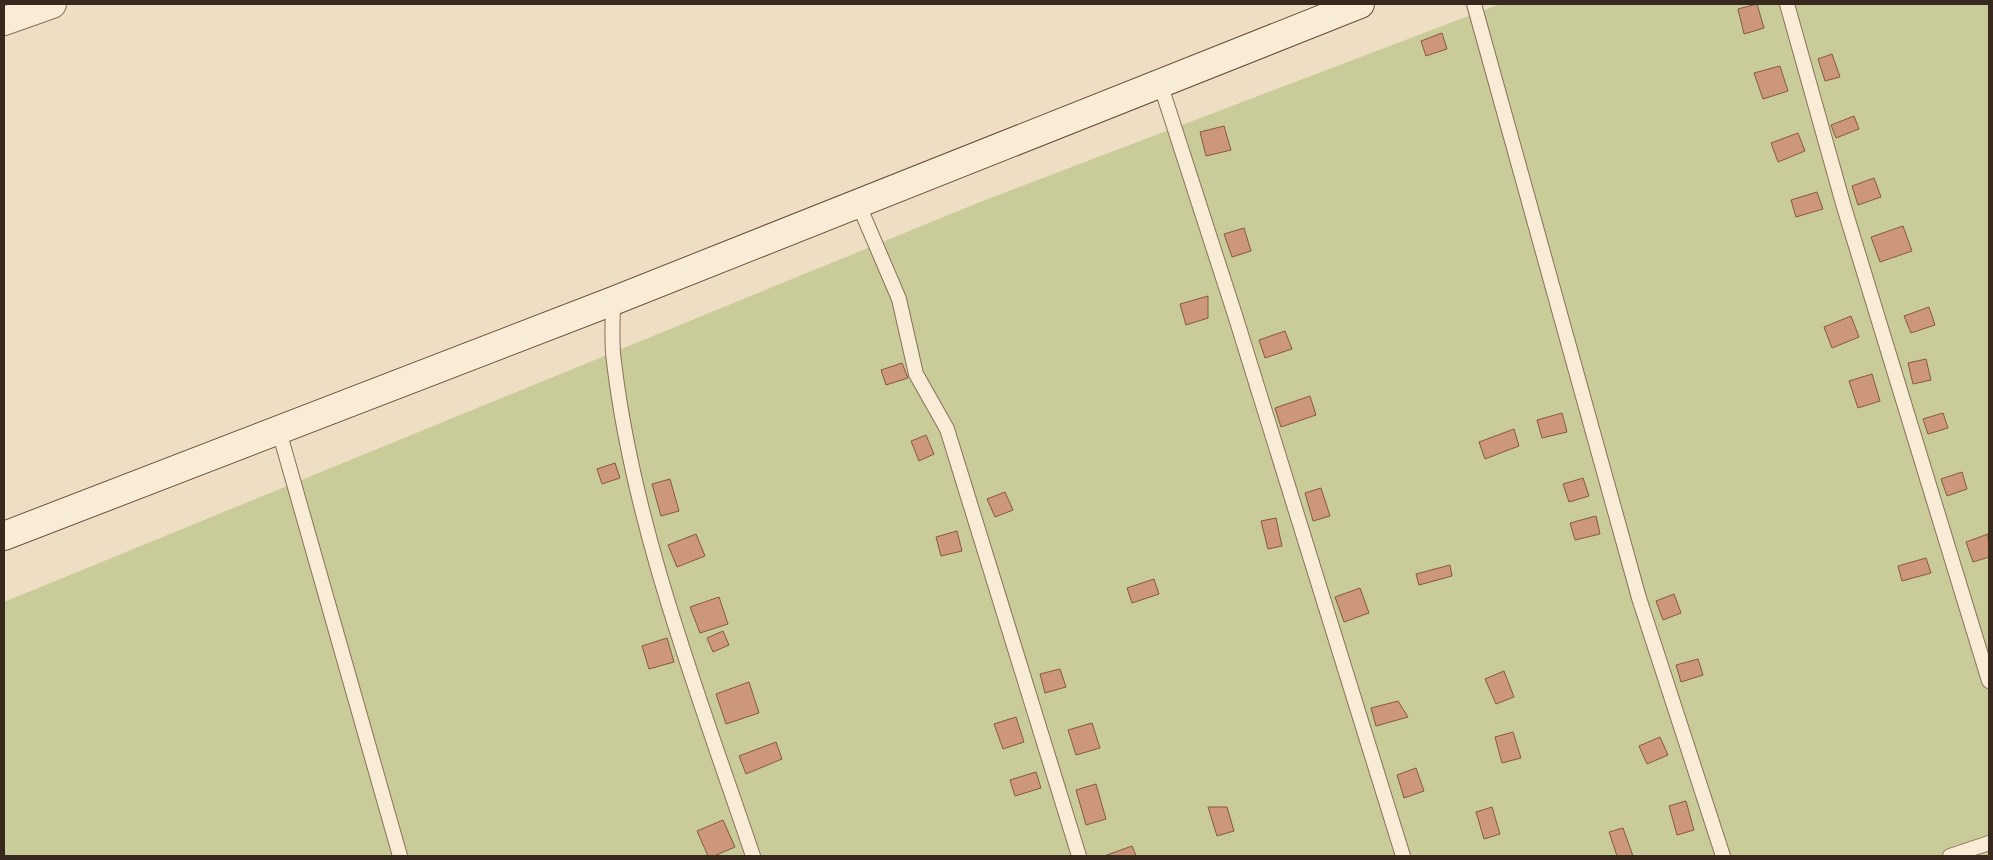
<svg xmlns="http://www.w3.org/2000/svg" width="1993" height="860" font-family="Merriweather,serif">
<style>
.green{fill:#c9cc98}
.building{fill:#cc977a;stroke:#875840}
.lines{fill:none;stroke-linecap:round;stroke-linejoin:round}
.lane-casing{stroke:#88705a;stroke-width:16}
.street-casing{stroke:#88705a;stroke-width:30}
.secondary-casing{stroke:#6a513d;stroke-width:30}
.lane{stroke:#f9ecd7;stroke-width:14}
.street{stroke:#f9ecd7;stroke-width:28}
.secondary{stroke:#f9ecd7;stroke-width:28}
</style>
<rect width="100%" height="100%" fill="#eedfc4"/>
<polygon class="green" points="1500,4 1989,4 1989,856 4,856 4,602 980,202"/>
<g class="building">
<polygon points="1757,4 1764,28 1744,34 1738,9"/>
<polygon points="1442,33 1447,49 1426,56 1421,41"/>
<polygon points="1832,54 1840,77 1825,81 1818,59"/>
<polygon points="1780,66 1788,91 1763,99 1754,73"/>
<polygon points="1854,116 1859,129 1836,138 1831,125"/>
<polygon points="1224,126 1231,150 1206,156 1200,132"/>
<polygon points="1798,133 1805,151 1778,162 1771,143"/>
<polygon points="1874,178 1881,197 1858,205 1852,186"/>
<polygon points="1817,192 1823,209 1796,217 1791,200"/>
<polygon points="1903,226 1912,251 1880,262 1871,237"/>
<polygon points="1244,228 1251,251 1232,257 1224,234"/>
<polygon points="1208,296 1208,318 1186,325 1180,304"/>
<polygon points="1929,307 1935,325 1911,333 1904,316"/>
<polygon points="1851,316 1859,337 1832,348 1824,327"/>
<polygon points="1285,331 1292,349 1265,358 1259,340"/>
<polygon points="1926,359 1931,380 1913,384 1908,363"/>
<polygon points="902,363 908,378 886,385 881,370"/>
<polygon points="1872,374 1880,401 1858,408 1849,381"/>
<polygon points="1310,396 1316,415 1281,427 1275,408"/>
<polygon points="1562,413 1567,432 1542,438 1537,420"/>
<polygon points="1943,413 1948,428 1928,434 1923,419"/>
<polygon points="1514,429 1519,446 1485,459 1479,442"/>
<polygon points="926,435 934,454 919,461 911,441"/>
<polygon points="615,463 620,478 602,484 597,469"/>
<polygon points="1962,472 1967,489 1947,496 1941,479"/>
<polygon points="1583,478 1589,496 1569,502 1563,484"/>
<polygon points="670,479 679,511 661,516 652,484"/>
<polygon points="1321,488 1330,516 1313,521 1305,493"/>
<polygon points="1005,492 1013,510 995,517 987,499"/>
<polygon points="1596,516 1600,534 1575,540 1570,523"/>
<polygon points="1276,518 1282,546 1268,549 1261,521"/>
<polygon points="957,531 962,551 941,556 936,537"/>
<polygon points="696,534 705,556 677,567 668,545"/>
<polygon points="1988,534 1989,557 1973,562 1966,542"/>
<polygon points="1926,558 1931,573 1902,581 1898,566"/>
<polygon points="1450,565 1452,576 1419,585 1416,574"/>
<polygon points="1154,579 1159,594 1132,603 1127,588"/>
<polygon points="1360,588 1369,613 1344,622 1335,597"/>
<polygon points="1674,594 1681,613 1663,620 1656,601"/>
<polygon points="719,597 728,624 700,633 690,607"/>
<polygon points="723,631 729,645 713,652 707,638"/>
<polygon points="667,638 674,662 649,669 642,646"/>
<polygon points="1698,659 1703,675 1681,682 1676,665"/>
<polygon points="1060,669 1066,687 1045,693 1040,674"/>
<polygon points="1504,671 1514,697 1496,704 1485,679"/>
<polygon points="749,682 759,713 726,724 716,694"/>
<polygon points="1398,701 1408,717 1376,726 1371,708"/>
<polygon points="1016,717 1024,742 1003,749 994,724"/>
<polygon points="1092,723 1100,748 1076,755 1068,730"/>
<polygon points="1513,732 1521,758 1502,763 1495,737"/>
<polygon points="1660,737 1668,755 1647,764 1639,746"/>
<polygon points="776,742 782,759 746,774 739,756"/>
<polygon points="1416,768 1424,791 1404,798 1397,775"/>
<polygon points="1036,772 1041,788 1015,796 1010,780"/>
<polygon points="1096,784 1106,819 1086,825 1076,790"/>
<polygon points="1686,801 1694,830 1677,835 1669,806"/>
<polygon points="1208,807 1227,807 1234,831 1217,836"/>
<polygon points="1492,807 1500,834 1484,839 1476,812"/>
<polygon points="723,820 735,847 714,856 708,856 697,831"/>
<polygon points="1623,828 1633,856 1617,856 1609,832"/>
<polygon points="1132,846 1136,856 1104,856"/>
</g>
<g class="lines">
<g class="lane-casing">
<g id="lane">
<polyline points="1474,4 1639,598 1723,856"/>
<polyline points="1787,4 1844,207 1989,681"/>
<polyline points="1160,83 1235,315 1403,856"/>
<polyline points="858,203 899,299 916,374 947,429 1079,856"/>
<path d="M613 301C613 321 611 342 614 362 634 529 699 696 753 856"/>
<polyline points="279,431 400,856"/>
<polyline points="1950,856 1989,843"/>
</g>
</g>
<g class="street-casing">
<polyline id="street" points="4,21 52,4"/>
</g>
<g class="secondary-casing">
<polyline id="secondary" points="4,536 613,301 1360,4"/>
</g>
<use href="#lane" class="lane"/>
<use href="#street" class="street"/>
<use href="#secondary" class="secondary"/>
</g>
<rect width="1993" height="860" fill="none" stroke="#38291e" stroke-width="10"/>
</svg>
